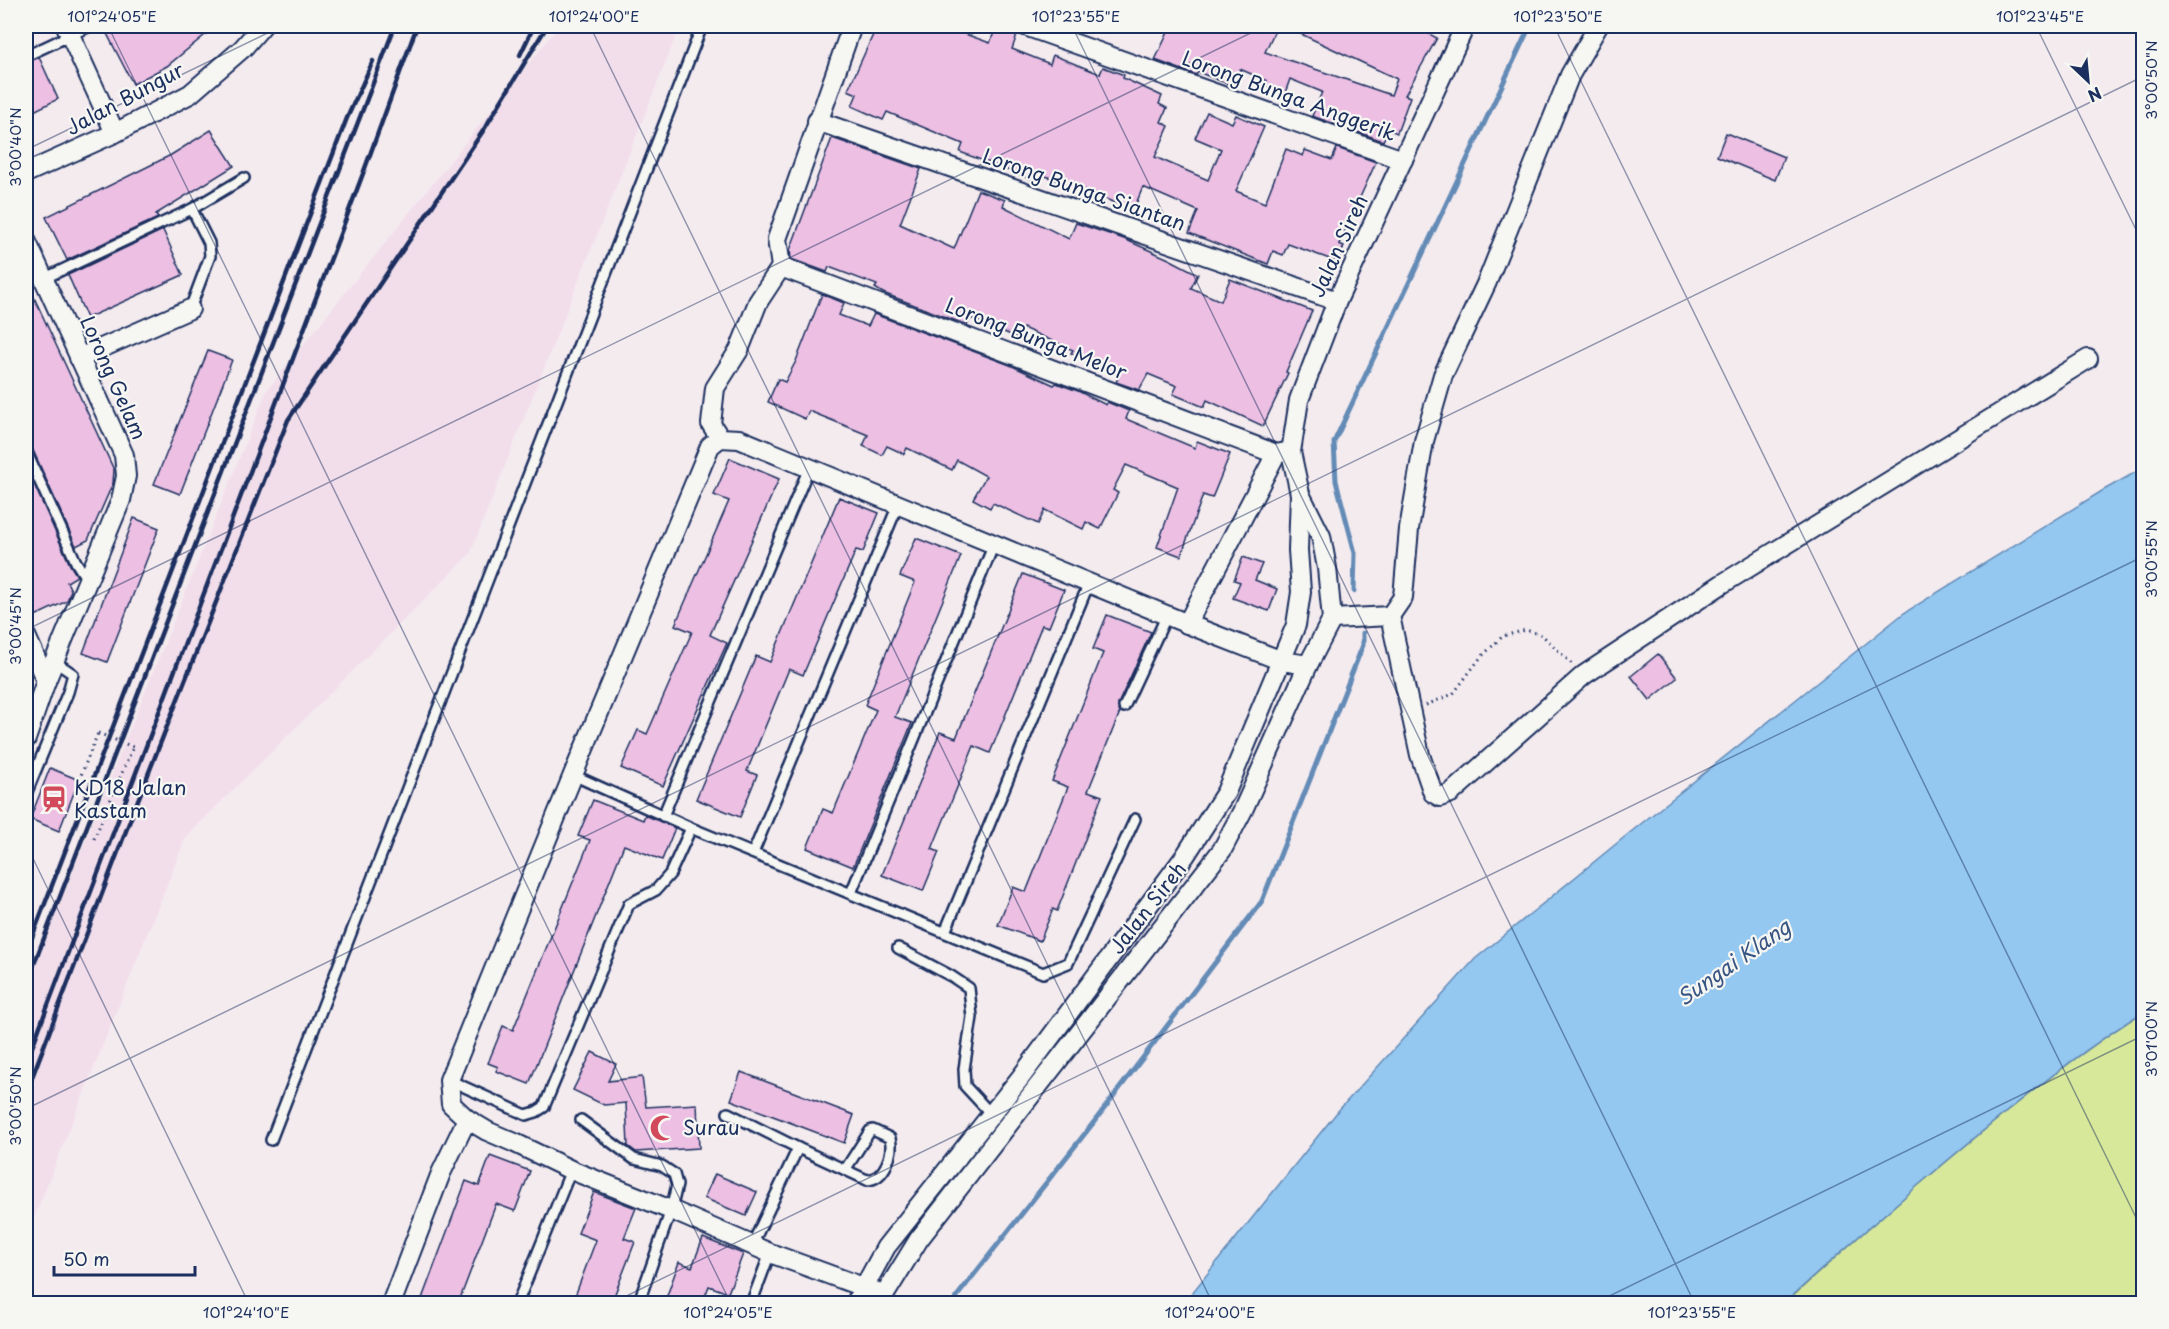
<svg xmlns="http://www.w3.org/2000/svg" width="2169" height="1329" font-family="'Playpen Sans',sans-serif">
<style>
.built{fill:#f2deeb}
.green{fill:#d7e89b;stroke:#798c7c;stroke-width:1.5}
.water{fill:#94c8f1;stroke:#648bb6;stroke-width:1.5}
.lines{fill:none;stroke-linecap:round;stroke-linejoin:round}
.stream{stroke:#648bb6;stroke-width:5}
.building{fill:#ecbfe3;stroke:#1b2f5e;stroke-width:1.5}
.lane-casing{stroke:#1b2f5e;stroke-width:14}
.street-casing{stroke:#1b2f5e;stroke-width:22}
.path{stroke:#1b2f5e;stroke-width:3;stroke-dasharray:1.5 4.5;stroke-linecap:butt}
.lane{stroke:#f6f6f2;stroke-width:9}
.street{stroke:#f6f6f2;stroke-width:18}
.rail{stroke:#1b2f5e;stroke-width:4.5}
.path-bridge{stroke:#1b2f5e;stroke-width:3;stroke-dasharray:1.5 4.5;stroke-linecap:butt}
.ticks{fill:none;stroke:#1b2f5e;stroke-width:1.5;stroke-opacity:0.45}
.labels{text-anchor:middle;stroke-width:4.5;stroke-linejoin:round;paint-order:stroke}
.street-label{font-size:20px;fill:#1b2f5e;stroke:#f6f6f2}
.poi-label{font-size:20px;fill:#1b2f5e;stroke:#f6f6f2;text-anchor:start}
.water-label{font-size:21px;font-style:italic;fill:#395583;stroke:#f6f6f2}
.neatline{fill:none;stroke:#1b2f5e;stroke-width:2}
.ticks-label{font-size:15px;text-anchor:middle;fill:#1b2f5e}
</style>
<rect width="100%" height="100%" fill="#f4ebef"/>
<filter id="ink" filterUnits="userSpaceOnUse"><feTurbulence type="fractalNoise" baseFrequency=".0167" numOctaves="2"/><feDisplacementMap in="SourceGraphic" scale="12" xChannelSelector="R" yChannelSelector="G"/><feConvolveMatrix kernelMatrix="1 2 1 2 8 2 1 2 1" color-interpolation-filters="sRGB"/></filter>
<g filter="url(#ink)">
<polygon class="built" points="559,26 680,26 470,554 186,837 26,1238 26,987 267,390"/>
<path class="green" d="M2143 1012V1303L1785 1304C1827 1263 1871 1226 1915 1188 1988 1126 2063 1063 2143 1012Z"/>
<path class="water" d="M2143 468V1012C2063 1063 1988 1126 1915 1188 1871 1226 1827 1263 1785 1303H1184L1338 1111 1475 959 1627 835 1904 613 2102 491Z"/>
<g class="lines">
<g class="stream">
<polyline points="1354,591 1355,553 1336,481 1334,442 1530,26"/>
<polyline points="954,1304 958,1295 1094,1122 1262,901 1363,645 1363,633"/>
</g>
</g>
<g class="building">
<polygon points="103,26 216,26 167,66 133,84"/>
<polygon points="877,26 943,26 990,43 996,27 1017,35 1012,49 1050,64 1053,55 1100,74 1103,67 1124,75 1123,78 1162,96 1159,104 1167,108 1161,122 1169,126 1155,157 1208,180 1221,149 1195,138 1207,112 1232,123 1236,115 1264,127 1236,191 1265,203 1286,149 1303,156 1305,150 1332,160 1337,148 1376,162 1339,244 1344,246 1338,262 1288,244 1283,255 1273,251 1268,264 1189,233 1198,211 1143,187 1133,211 1085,190 1085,193 1039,173 1036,181 960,152 963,144 887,112 883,120 852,106 857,94 848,90"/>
<polygon points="1171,26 1277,26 1265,52 1391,95 1397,79 1284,26 1414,26 1437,38 1405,95 1410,97 1397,133 1388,129 1383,141 1312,116 1322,92 1290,79 1285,93 1265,86 1267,81 1240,69 1233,86 1198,72 1196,75 1155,60"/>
<polygon points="39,57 58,99 26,115 26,63"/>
<polygon points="211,130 234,166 156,214 158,218 67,260 46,217 171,155"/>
<polygon points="1726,133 1784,157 1775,180 1717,156"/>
<polygon points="832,138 921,169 900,224 954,249 978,190 1005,200 1003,206 1069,239 1076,223 1124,239 1169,259 1198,274 1191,288 1221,301 1230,279 1312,311 1286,372 1288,373 1263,426 1207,400 1204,407 1173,394 1177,386 1148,374 1139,390 1116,382 1119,376 1117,375 1071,353 1073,350 1023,328 1018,338 971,318 967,325 883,293 875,288 877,285 829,267 827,272 791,259 790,250"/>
<polygon points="163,230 183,275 87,318 68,275"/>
<polygon points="26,280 114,470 113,483 88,540 76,546 32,448 26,444"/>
<polygon points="822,294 844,303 839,315 868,326 874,314 1010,365 1054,385 1056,383 1078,391 1106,405 1107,402 1129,411 1126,419 1195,448 1197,441 1230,454 1212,498 1203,495 1181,556 1157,547 1178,487 1126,465 1113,490 1118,493 1100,529 1086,522 1083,529 1045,510 1038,524 993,503 990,508 973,499 986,476 957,460 952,470 907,448 904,454 887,446 882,455 863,446 868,435 809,411 805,419 768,402 778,379 785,382 796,361"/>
<polygon points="208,351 232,360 180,494 154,484"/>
<polygon points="730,458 779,479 710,635 727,643 663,786 621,768 638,730 647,734 692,632 675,625 729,501 714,495"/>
<polygon points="26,466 70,565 77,576 67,582 71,590 67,601 33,617 26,601"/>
<polygon points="839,497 879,513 863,552 856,550 803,675 789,669 747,771 757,775 740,817 696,799 756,656 770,662"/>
<polygon points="134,518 159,528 107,662 83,653"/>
<polygon points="916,538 961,556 895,717 912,723 853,867 807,848 823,809 833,813 876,710 865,705 915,582 900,576"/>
<polygon points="1243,557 1262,564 1255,580 1277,589 1269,611 1233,598 1240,582 1234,580"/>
<polygon points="1023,574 1064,590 1049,627 1042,625 990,753 974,746 932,849 939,852 923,891 882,875 940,732 956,738"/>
<polygon points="1107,615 1151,632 1118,704 1120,712 1088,791 1102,796 1057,911 1053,909 1040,941 998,925 1013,887 1026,892 1068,787 1052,781 1103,653 1093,649"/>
<polygon points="1658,654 1677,678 1650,700 1631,676"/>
<polygon points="50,768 79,780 59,831 30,819"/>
<polygon points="593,800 643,820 645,815 675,828 662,860 624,845 529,1084 496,1071 498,1067 488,1063 503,1026 513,1030 590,840 578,836"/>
<polygon points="592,1052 616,1064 608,1081 642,1077 646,1107 697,1104 699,1148 636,1152 628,1146 626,1103 604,1105 573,1090"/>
<polygon points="741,1072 854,1115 844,1143 731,1100"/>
<polygon points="490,1156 530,1171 515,1211 496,1204 458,1304 420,1304 466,1181 479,1186"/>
<polygon points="715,1174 757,1192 746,1216 704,1198"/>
<polygon points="594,1192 636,1208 624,1238 635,1242 611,1304 572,1304 596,1240 578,1233"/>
<polygon points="703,1238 743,1254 728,1293 709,1286 702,1304 664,1304 679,1262 692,1267"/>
</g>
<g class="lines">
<g class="lane-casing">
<g id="lane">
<polyline points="26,56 90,26"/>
<polyline points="43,279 192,209 244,178"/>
<polyline points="190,309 210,256 209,243 192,209"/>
<polyline points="26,451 76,562 88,581"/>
<polyline points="1124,707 1167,615"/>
<polyline points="573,775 691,828 1043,973 1068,963 1135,819"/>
<polyline points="26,794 68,692 73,674 54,661"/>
<polyline points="663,816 809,468"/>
<polyline points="753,853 898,505"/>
<polyline points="851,893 994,544"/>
<polyline points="945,932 1089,583"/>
<polyline points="898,948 951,976 969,988 972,1017 964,1069 965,1086 991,1114"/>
<polyline points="449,1080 526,1115 536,1112 544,1107 629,904 656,890 670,874 691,828"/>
<polyline points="728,1113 798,1148 752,1245"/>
<polyline points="581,1120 634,1159 662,1166 674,1174 677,1185 671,1210 638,1304"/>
<polyline points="271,1140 702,26"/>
<path d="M798 1148 867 1180C885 1179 894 1153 890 1138L873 1130 870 1131 845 1170"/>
<polyline points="517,1304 571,1170"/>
<polyline points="751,1304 770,1253"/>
</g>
</g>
<g class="street-casing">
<g id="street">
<polyline points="66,26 115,133"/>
<polyline points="1025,26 1403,160"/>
<polyline points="817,121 1337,301"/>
<polyline points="26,173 115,133 190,94 243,48 262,26"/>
<polyline points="26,240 124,455 126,476 121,500 46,681 26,739"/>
<polyline points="781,267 1276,454"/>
<polyline points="79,358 190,309"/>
<polyline points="720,438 711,424 715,388 739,350 758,302 781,267 777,239 852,26"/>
<polyline points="1390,616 1420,755 1433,793 1440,797 1451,793 1584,675 1722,584 2088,359"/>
<polyline points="1332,619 1390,616 1403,597 1409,529 1424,441 1443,375 1487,282 1570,75 1598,26"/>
<polyline points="1187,624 1276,454 1286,452"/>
<polyline points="26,636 46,681"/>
<polyline points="467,1119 451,1104 449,1080 573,775 710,446 720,438 739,439 1200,629 1282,661 1308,665"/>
<polyline points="391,1304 441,1173 467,1119 487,1131 515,1143 571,1170 671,1210 770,1253 874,1291"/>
<polyline points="855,1304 886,1247 1021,1077 1185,856 1226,792 1296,625 1301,592 1298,550 1300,494 1291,452 1299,400 1337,301 1465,26"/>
<polyline points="879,1304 919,1239 1222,850 1243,810 1308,665 1332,619 1327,568 1321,536 1301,496"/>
</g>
</g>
<g class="path">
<polyline points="1426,705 1453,694 1481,657 1503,636 1526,630 1542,635 1572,664"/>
<polyline points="79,780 98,733"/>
<polyline points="94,839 133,747"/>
</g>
<use href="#lane" class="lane"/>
<use href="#street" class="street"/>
<g class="rail">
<polyline points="520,55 534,26"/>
<polyline points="26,953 347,118 373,61"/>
<polyline points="26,985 395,26"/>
<polyline points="26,1063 364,171 417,26"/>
<polyline points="26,1093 134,810 288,420 483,131 547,26"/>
</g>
<polyline class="path-bridge" points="98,733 133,747"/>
</g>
</g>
<path class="ticks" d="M108 26 731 1304M590 26 1213 1304M1072 26 1695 1304M1554 26 2144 1234M2036 26 2144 246M26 150 282 26M26 630 1265 26M26 844 249 1304M26 1109 2144 76M610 1304 2144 556M1593 1304 2144 1035"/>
<defs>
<g id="station-bare" transform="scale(2.07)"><path d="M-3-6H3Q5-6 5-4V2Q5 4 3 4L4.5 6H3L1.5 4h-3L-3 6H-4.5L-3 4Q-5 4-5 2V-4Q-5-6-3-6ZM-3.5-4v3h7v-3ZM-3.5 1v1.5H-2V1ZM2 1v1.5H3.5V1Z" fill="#d1495b" stroke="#f6f6f2" stroke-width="2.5" paint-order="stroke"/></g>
<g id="mosque-bare" transform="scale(2.07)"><path d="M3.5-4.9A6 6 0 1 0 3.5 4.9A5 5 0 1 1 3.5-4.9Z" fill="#d1495b" stroke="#f6f6f2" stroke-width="2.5" paint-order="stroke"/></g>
</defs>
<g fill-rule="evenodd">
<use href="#station-bare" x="54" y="799"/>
<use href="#mosque-bare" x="663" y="1128"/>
</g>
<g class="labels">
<g class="street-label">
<text transform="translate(1289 96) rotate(20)" y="7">Lorong Bunga Anggerik</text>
<text transform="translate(125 99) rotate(-28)" y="7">Jalan Bungur</text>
<text transform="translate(1084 190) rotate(19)" y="7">Lorong Bunga Siantan</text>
<text transform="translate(1339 246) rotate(-65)" y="7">Jalan Sireh</text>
<text transform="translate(1036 339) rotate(21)" y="7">Lorong Bunga Melor</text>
<text transform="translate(113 378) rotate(66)" y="7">Lorong Gelam</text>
<text transform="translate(1148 908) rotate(-52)" y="7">Jalan Sireh</text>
</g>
<g class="poi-label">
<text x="74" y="795">KD18 Jalan<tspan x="74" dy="23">Kastam</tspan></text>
<text x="683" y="1135">Surau</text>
</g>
<g class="water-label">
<text transform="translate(1734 963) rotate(-35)" y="7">Sungai Klang</text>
</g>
</g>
<rect width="2169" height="1329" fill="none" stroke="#f6f6f2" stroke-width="66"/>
<g transform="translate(2088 81) rotate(154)" stroke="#f6f6f2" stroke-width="4.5" paint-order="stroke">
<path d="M0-4.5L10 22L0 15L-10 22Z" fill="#1b2f5e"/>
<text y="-9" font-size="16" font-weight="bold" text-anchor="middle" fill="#1b2f5e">N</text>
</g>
<path d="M54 1266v9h141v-9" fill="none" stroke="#1b2f5e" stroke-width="3"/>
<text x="63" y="1266" font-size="18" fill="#1b2f5e" stroke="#f6f6f2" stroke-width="4.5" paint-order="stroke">50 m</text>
<rect x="33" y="33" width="2103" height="1263" class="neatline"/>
<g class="ticks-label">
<text x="112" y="22">101°24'05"E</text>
<text x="594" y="22">101°24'00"E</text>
<text x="1076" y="22">101°23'55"E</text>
<text x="1558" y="22">101°23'50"E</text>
<text x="2040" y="22">101°23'45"E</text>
<text transform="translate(2152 80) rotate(-90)" y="5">3°00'50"N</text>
<text transform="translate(16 147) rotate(-90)" y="5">3°00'40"N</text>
<text transform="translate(2152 559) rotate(-90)" y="5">3°00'55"N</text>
<text transform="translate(16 626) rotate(-90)" y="5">3°00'45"N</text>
<text transform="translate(2152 1039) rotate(-90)" y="5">3°01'00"N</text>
<text transform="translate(16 1106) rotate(-90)" y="5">3°00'50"N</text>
<text x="246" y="1318">101°24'10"E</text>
<text x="728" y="1318">101°24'05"E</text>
<text x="1210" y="1318">101°24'00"E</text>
<text x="1692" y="1318">101°23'55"E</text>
</g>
</svg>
